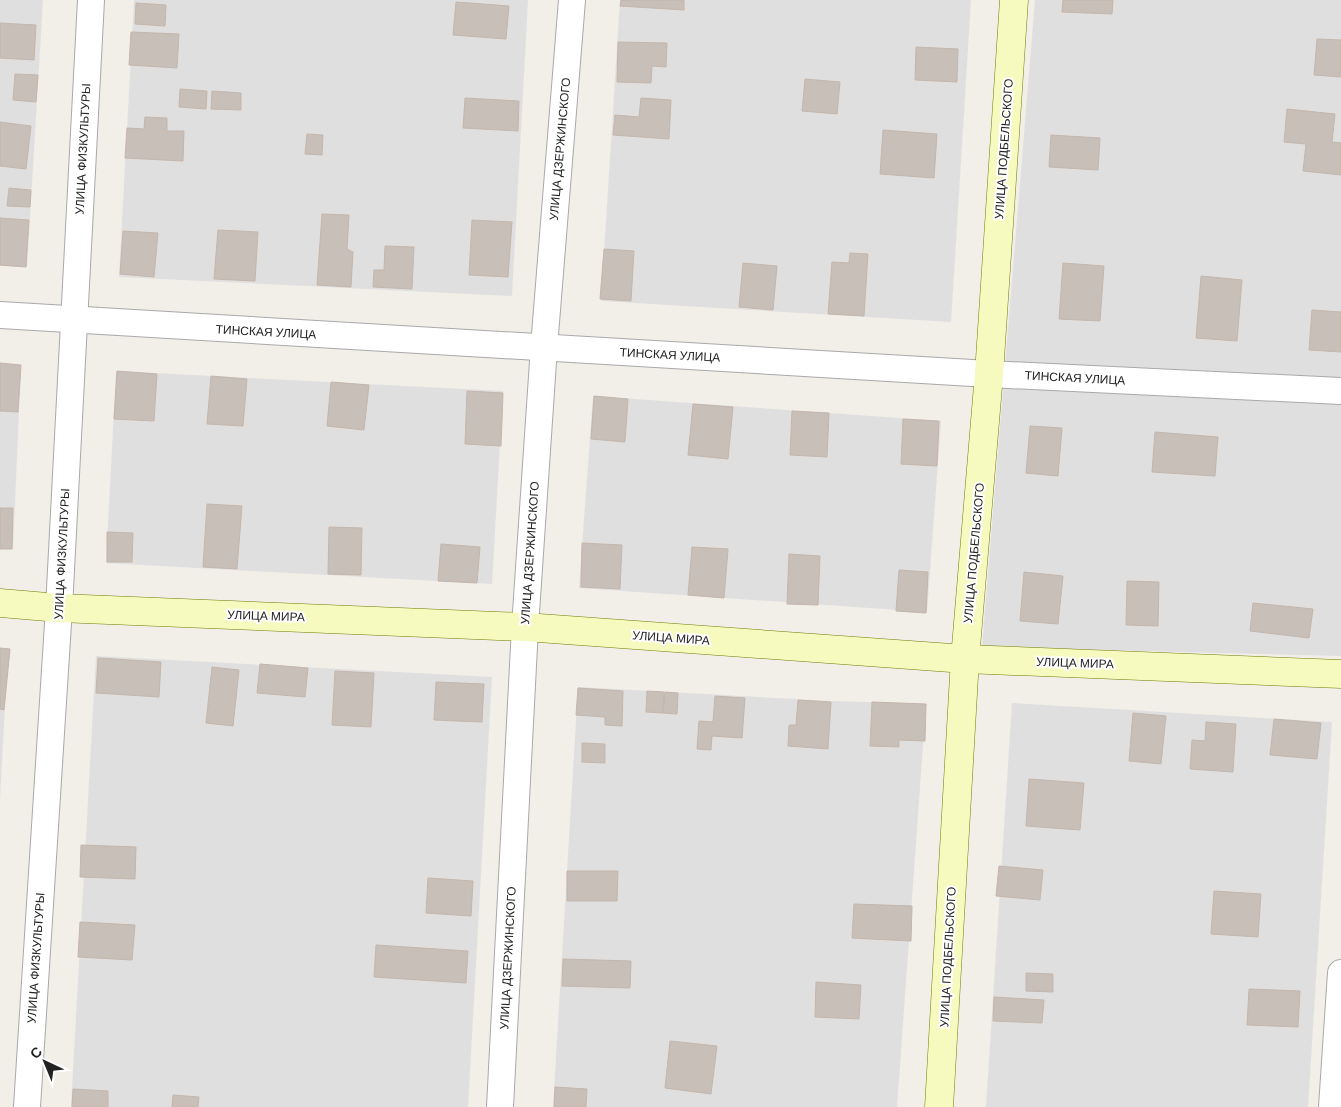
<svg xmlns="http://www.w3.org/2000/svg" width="1341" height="1107" font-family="'DM Sans',sans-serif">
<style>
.residential{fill:#e0dfdf}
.building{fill:#c7bfb8;stroke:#c4b6ab}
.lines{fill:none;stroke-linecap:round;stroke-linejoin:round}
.street-casing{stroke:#a9a9a9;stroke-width:28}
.secondary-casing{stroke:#707d05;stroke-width:29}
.street{stroke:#fff;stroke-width:26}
.secondary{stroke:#f7fabf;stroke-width:28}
.labels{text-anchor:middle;stroke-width:4;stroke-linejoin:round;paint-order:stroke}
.street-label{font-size:12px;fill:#222;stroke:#fff}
</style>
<rect width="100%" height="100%" fill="#f2efe9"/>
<g class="residential">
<polygon points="0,0 43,0 27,267 0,266"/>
<polygon points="134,0 528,0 512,296 119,277"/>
<polygon points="620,0 971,0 951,322 601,301"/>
<polygon points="1035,0 1341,0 1341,656 982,647"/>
<polygon points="0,364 21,365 13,549 0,549"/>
<polygon points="116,371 503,391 492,584 106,563"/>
<polygon points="593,396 941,421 927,612 579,588"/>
<polygon points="0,650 8,650 0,799"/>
<polygon points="96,656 492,677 468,1107 71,1107"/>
<polygon points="578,687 831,701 926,704 897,1107 553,1107"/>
<polygon points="1012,703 1332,722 1308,1107 986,1107"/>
</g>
<g class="building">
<polygon points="621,0 684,0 684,10 620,6"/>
<polygon points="1063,0 1113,0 1112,14 1062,12"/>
<polygon points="456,2 509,6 506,39 453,35"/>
<polygon points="136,3 166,5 165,26 135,24"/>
<polygon points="0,23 36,25 34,60 0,58"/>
<polygon points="131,32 179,34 177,68 129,65"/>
<polygon points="1317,39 1341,40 1341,77 1314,75"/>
<polygon points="618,42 667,43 666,67 652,66 651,83 617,82"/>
<polygon points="916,47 958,49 957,82 915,80"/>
<polygon points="15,74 38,75 36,102 13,100"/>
<polygon points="805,79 840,82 837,114 802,111"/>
<polygon points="180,89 207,91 206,109 179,107"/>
<polygon points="212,91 241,93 241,110 211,109"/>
<polygon points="465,98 519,101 518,131 463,128"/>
<polygon points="641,98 671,100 669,139 613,135 615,115 639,117"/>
<polygon points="1287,109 1335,114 1332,142 1341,143 1341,175 1303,171 1306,144 1284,142"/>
<polygon points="145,117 167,118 167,131 184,131 183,161 125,158 127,128 144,129"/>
<polygon points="0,122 31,126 26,169 0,166"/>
<polygon points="883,130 937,134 934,178 880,174"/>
<polygon points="307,134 323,135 322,155 305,154"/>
<polygon points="1051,135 1100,138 1098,170 1049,167"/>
<polygon points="9,188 31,190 30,207 7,206"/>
<polygon points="322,214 349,215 347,249 353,252 351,287 317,285"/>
<polygon points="0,218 29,220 26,267 0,265"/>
<polygon points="472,220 512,222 508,277 469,275"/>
<polygon points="218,230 258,232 255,281 214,279"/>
<polygon points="123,231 158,233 154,277 120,274"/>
<polygon points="385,246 414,247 412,289 373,287 374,270 384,270"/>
<polygon points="604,249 634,251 631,301 600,299"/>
<polygon points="850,253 868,254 864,316 828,314 832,262 849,263"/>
<polygon points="743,263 777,266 773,310 739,307"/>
<polygon points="1063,263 1104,266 1100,321 1059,319"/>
<polygon points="1201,276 1242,280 1237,341 1196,338"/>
<polygon points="1312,310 1341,312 1341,352 1309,350"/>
<polygon points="0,363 21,365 18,412 0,411"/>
<polygon points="117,371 157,374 154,421 114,419"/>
<polygon points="211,376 247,379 243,426 207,424"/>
<polygon points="331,382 369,385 364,430 327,426"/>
<polygon points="467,391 503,393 501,446 465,444"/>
<polygon points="594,396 628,399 625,442 591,439"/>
<polygon points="693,404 733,407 728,459 688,455"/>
<polygon points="792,411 829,413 827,457 790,455"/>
<polygon points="903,419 939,421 937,466 901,464"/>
<polygon points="1030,426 1062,428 1058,476 1026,473"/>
<polygon points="1155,432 1218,437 1215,476 1152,472"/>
<polygon points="207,504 242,506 237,569 203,567"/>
<polygon points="0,508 13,508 12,549 0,549"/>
<polygon points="329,527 362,528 361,575 328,574"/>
<polygon points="107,532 133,533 132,562 107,562"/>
<polygon points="582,543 622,545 620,589 581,587"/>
<polygon points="441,544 480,547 477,583 438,581"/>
<polygon points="692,547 728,549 724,598 688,595"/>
<polygon points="789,554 820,556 818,605 787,604"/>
<polygon points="899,570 928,572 926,613 896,611"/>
<polygon points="1024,572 1063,576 1058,624 1020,621"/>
<polygon points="1127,581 1159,582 1158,626 1126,625"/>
<polygon points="1253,603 1313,609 1309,638 1250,631"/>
<polygon points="0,648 10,649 4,710 0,709"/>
<polygon points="98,658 161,662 159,697 96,693"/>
<polygon points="260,664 308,668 305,697 257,693"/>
<polygon points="212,667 239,670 233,726 206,723"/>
<polygon points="335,671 374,673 371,727 332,725"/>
<polygon points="436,682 484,684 482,722 434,720"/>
<polygon points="578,688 623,691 622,726 605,725 605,717 576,715"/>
<polygon points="647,691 664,692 663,713 646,712"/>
<polygon points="665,692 678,693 677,714 663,713"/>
<polygon points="715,696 745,698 742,738 712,736 711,750 697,749 699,721 713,722"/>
<polygon points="798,700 831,702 828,749 788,746 789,725 796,725"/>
<polygon points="872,702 926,704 925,741 899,740 899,747 870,746"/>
<polygon points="1133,713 1166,716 1161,764 1129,761"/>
<polygon points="1274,719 1321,723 1317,759 1270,755"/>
<polygon points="1206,722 1236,724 1233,772 1190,769 1192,740 1205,741"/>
<polygon points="582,743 605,744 605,763 582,762"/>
<polygon points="1029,779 1084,783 1080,830 1026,826"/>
<polygon points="81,845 136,847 135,879 80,877"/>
<polygon points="999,866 1043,870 1040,900 996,896"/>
<polygon points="567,871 618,871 617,901 567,901"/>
<polygon points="428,878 473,881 471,916 426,913"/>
<polygon points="1214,891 1261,894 1258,937 1211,934"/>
<polygon points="854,904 912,906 911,941 852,938"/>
<polygon points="80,922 135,925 132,960 78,957"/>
<polygon points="376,945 468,951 466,983 374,977"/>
<polygon points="563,959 631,961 630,988 562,986"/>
<polygon points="1026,973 1053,974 1053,992 1026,991"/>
<polygon points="816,982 861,985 859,1019 815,1017"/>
<polygon points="1249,989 1300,991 1298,1027 1247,1025"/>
<polygon points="994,997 1044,1000 1042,1023 993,1021"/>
<polygon points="670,1041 717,1046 711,1094 665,1088"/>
<polygon points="555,1087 587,1089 586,1107 554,1107"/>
<polygon points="73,1089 108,1091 108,1107 72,1107"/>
<polygon points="173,1095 199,1097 198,1107 172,1107"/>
</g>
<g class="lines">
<g class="street-casing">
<g id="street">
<polyline points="0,315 989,374 1341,391"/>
<polyline points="27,1107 59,608 91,0"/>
<polyline points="500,1107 525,627 544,347 572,0"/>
<polyline points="1332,1107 1341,973"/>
</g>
</g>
<g class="secondary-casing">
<g id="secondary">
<polyline points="0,603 59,608 525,627 965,659 1341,674"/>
<polyline points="939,1107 965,659 989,374 1014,0"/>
</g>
</g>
<use href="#street" class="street"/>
<use href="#secondary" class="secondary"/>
</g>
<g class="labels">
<g class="street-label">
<text transform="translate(83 149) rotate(-87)" y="4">УЛИЦА ФИЗКУЛЬТУРЫ</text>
<text transform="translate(560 149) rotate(-85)" y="4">УЛИЦА ДЗЕРЖИНСКОГО</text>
<text transform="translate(1004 149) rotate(-86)" y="4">УЛИЦА ПОДБЕЛЬСКОГО</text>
<text transform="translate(266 332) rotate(3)" y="4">ТИНСКАЯ УЛИЦА</text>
<text transform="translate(670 355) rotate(3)" y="4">ТИНСКАЯ УЛИЦА</text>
<text transform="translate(1075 378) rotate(3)" y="4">ТИНСКАЯ УЛИЦА</text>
<text transform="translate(530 553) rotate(-86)" y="4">УЛИЦА ДЗЕРЖИНСКОГО</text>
<text transform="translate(974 553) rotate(-85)" y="4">УЛИЦА ПОДБЕЛЬСКОГО</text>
<text transform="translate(62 554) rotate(-87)" y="4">УЛИЦА ФИЗКУЛЬТУРЫ</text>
<text transform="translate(266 616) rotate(2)" y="4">УЛИЦА МИРА</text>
<text transform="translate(671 638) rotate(4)" y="4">УЛИЦА МИРА</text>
<text transform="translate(1075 663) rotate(2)" y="4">УЛИЦА МИРА</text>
<text transform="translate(948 957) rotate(-87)" y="4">УЛИЦА ПОДБЕЛЬСКОГО</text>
<text transform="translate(36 958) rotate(-86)" y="4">УЛИЦА ФИЗКУЛЬТУРЫ</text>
<text transform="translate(508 958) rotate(-87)" y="4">УЛИЦА ДЗЕРЖИНСКОГО</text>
</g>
</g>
<g transform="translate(45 1062) rotate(316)" stroke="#ffffff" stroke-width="4" paint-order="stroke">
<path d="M0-4L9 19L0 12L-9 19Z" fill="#222222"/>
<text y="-8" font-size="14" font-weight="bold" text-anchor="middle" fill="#222222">С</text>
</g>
</svg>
